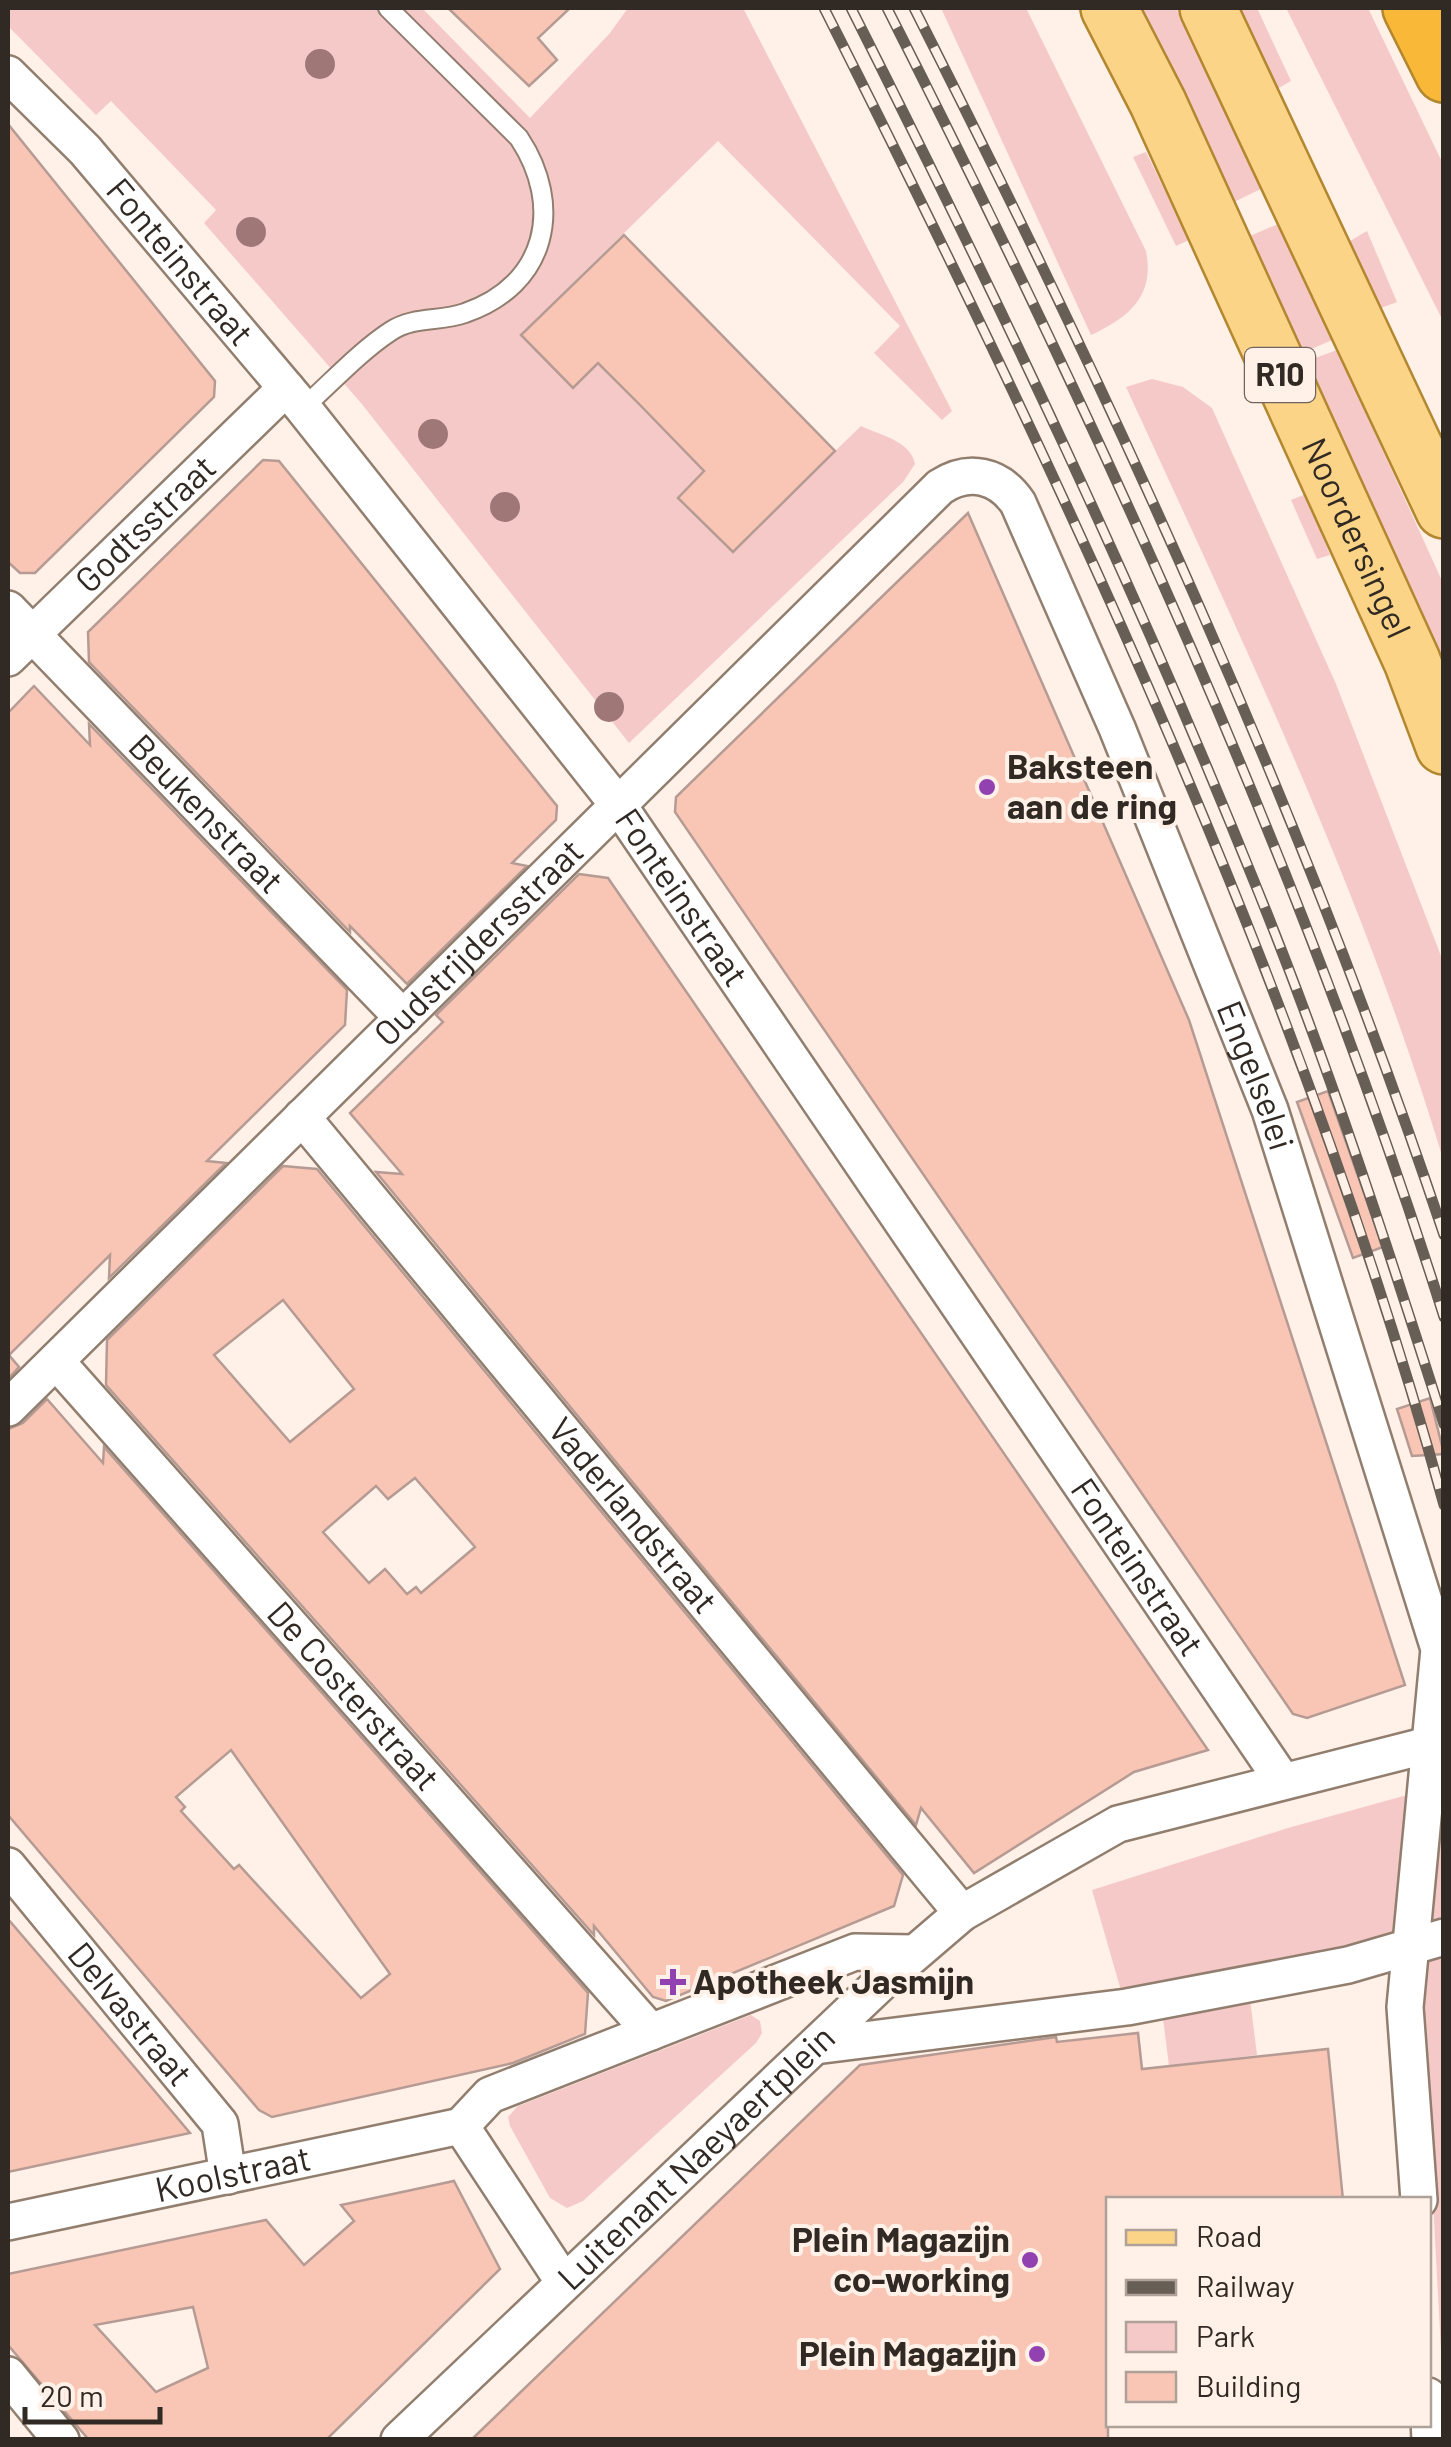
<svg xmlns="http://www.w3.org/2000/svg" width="1451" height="2447" font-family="Barlow,sans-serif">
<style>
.green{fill:#f6c9c9}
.building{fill:#f9c6b5;stroke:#b59b93;stroke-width:2.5;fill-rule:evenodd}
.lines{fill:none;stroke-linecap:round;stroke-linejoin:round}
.lane-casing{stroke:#917e6f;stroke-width:22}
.street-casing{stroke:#917e6f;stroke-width:40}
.primary-casing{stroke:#b38630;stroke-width:60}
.highway-casing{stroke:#b38630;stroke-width:60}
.lane{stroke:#fff;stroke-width:18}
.street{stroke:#fff;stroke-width:35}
.primary{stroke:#fbd487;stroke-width:55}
.highway{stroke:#f9b837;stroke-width:55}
.rail-casing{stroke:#675e56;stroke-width:11}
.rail{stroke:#fff1e7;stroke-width:8;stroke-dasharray:22;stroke-linecap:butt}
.tree{fill:#a07777}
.poi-dot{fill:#9241b0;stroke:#fff1e7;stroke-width:4}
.labels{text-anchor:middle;stroke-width:8;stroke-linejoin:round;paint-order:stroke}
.shield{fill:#fff1e7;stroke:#6f655e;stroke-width:2.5}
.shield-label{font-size:32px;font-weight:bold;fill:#312923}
.street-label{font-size:35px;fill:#312923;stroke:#fff1e7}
.poi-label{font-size:35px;font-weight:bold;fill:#312923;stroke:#fff1e7;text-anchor:start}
</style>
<rect width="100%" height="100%" fill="#fff1e7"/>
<g class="green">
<path d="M8 8H422L530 118 610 33 628 8H743L952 411 942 420 874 353 900 326 718 141 521 334 574 387 598 363 704 471 678 499 732 551 861 426C880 435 911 441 915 464L903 482 629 743 361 403 204 223 216 210 111 101 96 115 8 26Z"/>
<path d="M941 8H1026L1146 251C1155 296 1129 317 1091 335Z"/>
<polygon points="1140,8 1176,8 1265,187 1234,202"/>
<polygon points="1238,8 1257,8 1291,81 1277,89"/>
<polygon points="1286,8 1368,8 1443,164 1443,321"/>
<polygon points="1146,152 1189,240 1176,246 1133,157"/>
<polygon points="1285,221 1337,338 1302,353 1250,236"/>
<polygon points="1367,231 1397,302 1381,308 1350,241"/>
<polygon points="1337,350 1443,583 1443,681 1307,361"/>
<path d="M1152 379 1183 387 1212 408 1336 684 1438 948 1444 965 1443 1159C1363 892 1242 640 1126 387Z"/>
<polygon points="1306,494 1330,555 1317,559 1291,500"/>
<polygon points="1443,1785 1443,1929 1124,2001 1092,1890 1288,1828"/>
<polygon points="1443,1954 1443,2388 1420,1960"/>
<polygon points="1250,1999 1257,2055 1169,2066 1162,2010"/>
<polygon points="751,2015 760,2021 762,2033 756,2043 583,2201 567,2208 550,2198 510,2126 508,2117 518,2106"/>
</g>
<g class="building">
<polygon points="448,8 570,8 538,38 557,60 529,86"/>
<polygon points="8,124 215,381 214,397 35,573 20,573 8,562"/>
<polygon points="624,235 835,451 733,552 678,498 704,471 640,405 598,363 573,388 521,335"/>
<polygon points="263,460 279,461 557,806 556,820 512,863 527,866 407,984 350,926 350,932 89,662 88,632"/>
<polygon points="968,513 1189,1020 1405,1685 1307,1718 1293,1714 675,812 676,797"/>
<polygon points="34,686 90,745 89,724 347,990 345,1025 207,1161 226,1163 109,1278 110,1255 9,1355 19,1367 8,1379 8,713"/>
<polygon points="579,874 608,878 1208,1750 1134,1772 974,1873 921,1808 916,1825 376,1172 402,1174 350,1113 443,1022 436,1015"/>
<polygon points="1328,1091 1383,1247 1353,1258 1297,1102"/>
<path d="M283 1166 317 1169 903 1875 894 1906 666 2001 653 1997 594 1926V1935L106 1385 107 1340ZM283 1300 354 1389 290 1442 214 1355ZM415 1478 475 1547 421 1593 416 1587 407 1594 385 1569 369 1583 323 1532 376 1486 388 1499Z"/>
<polygon points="1430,1398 1444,1454 1412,1456 1397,1409"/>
<path d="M47 1399 103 1463 104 1447 588 1993 585 2034 513 2063 272 2117 259 2110 8 1815V1429L23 1423ZM231 1750 390 1974 361 1998 239 1865 234 1869 181 1811 185 1807 176 1797Z"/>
<polygon points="8,1919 115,2044 190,2133 8,2172"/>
<polygon points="1138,2033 1142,2069 1328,2049 1343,2200 1108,2200 1108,2440 471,2440 860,2065 1056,2037 1057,2042"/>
<path d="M454 2181 500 2269 326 2440H89L8 2345V2274L266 2220 304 2265 354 2221 341 2205ZM193 2307 208 2368 156 2392 95 2325Z"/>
</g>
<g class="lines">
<g class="lane-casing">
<path id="lane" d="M303 408C331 383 359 352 391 331 414 316 441 322 465 313 547 285 564 206 519 138L388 8"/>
</g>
<g class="street-casing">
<g id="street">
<path id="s1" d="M8 74 85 150 303 408 619 806 1282 1780"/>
<path id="s2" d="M8 609 403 1018"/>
<path id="s3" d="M8 658 286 388"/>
<path id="s4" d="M302 1117 962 1913"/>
<path id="s5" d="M56 1361 651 2032"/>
<path id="s6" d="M8 1408 940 487C969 468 999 475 1018 503L1117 728 1270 1110 1439 1649 1405 2007 1419 2200"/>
<path id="s7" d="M8 1866 220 2124 228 2176"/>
<polyline points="815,2046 1127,2007 1348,1965 1444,1937"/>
<polyline points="461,2126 490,2095 855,1952 914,1953"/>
<polyline points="461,2126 563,2281"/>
<path id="s8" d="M8 2222 461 2126"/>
<polyline points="8,2375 61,2440"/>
<polyline points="1428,2396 1430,2440"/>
<path id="s9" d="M399 2440 885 1979 962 1913 1118 1824 1444 1741"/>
</g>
</g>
<g class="primary-casing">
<g id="primary">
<path id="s10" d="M1109 8 1158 103 1412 661 1444 746"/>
<polyline points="1208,8 1444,510"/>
</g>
</g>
<g class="highway-casing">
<polyline id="highway" points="1411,8 1444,74"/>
</g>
<use href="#lane" class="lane"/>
<use href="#street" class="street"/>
<use href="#primary" class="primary"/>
<use href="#highway" class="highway"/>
<g class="rail-casing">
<g id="rail">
<path d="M824 8C1067 488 1301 984 1444 1505"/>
<path d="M851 8C997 297 1137 590 1258 891 1329 1066 1387 1245 1444 1424"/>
<path d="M887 8C1102 432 1301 863 1444 1317"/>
<path d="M914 8C1116 406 1302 810 1444 1235"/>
</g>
</g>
<use href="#rail" class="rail"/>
</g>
<g class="tree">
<circle cx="320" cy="64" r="15"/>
<circle cx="251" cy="232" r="15"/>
<circle cx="433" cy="434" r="15"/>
<circle cx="505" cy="507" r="15"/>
<circle cx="609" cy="707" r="15"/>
</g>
<g class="poi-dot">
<circle cx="987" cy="787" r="10"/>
<path d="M668 1967h10v10h10v10h-10v10h-10v-10h-10v-10h10z"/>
<circle cx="1030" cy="2260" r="10"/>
<circle cx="1037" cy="2354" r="10"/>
</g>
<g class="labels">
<rect class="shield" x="1245" y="348" width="70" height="54" rx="8"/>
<g class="shield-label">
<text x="1280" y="386">R10</text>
</g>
<g class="street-label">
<text dy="12" stroke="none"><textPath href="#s1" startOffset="255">Fonteinstraat</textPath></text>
<text dy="12" stroke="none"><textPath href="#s3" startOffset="192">Godtsstraat</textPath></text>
<text dy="12" stroke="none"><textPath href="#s10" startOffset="585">Noordersingel</textPath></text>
<text dy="12" stroke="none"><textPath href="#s2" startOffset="285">Beukenstraat</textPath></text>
<text dy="12" stroke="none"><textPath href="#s1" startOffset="1065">Fonteinstraat</textPath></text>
<text dy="12" stroke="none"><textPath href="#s6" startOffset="662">Oudstrijdersstraat</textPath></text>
<text dy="12" stroke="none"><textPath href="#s6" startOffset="2020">Engelselei</textPath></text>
<text dy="12" stroke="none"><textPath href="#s4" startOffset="518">Vaderlandstraat</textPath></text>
<text dy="12" stroke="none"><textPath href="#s1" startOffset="1875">Fonteinstraat</textPath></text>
<text dy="12" stroke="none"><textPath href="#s5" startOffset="448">De Costerstraat</textPath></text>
<text dy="12" stroke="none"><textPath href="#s7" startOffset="192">Delvastraat</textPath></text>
<text dy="12" stroke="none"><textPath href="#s9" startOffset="410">Luitenant Naeyaertplein</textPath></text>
<text dy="12" stroke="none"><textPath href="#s8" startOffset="230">Koolstraat</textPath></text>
</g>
<g class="poi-label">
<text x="1007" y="779">Baksteen<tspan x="1007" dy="40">aan de ring</tspan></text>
<text x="693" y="1994">Apotheek Jasmijn</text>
<text x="1010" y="2252" text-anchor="end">Plein Magazijn<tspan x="1010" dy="40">co-working</tspan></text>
<text x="1017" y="2366" text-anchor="end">Plein Magazijn</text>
</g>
</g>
<rect width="1451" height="2447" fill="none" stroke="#312923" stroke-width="20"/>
<rect x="1106" y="2197" width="325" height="230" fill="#fff1e7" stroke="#ada199" stroke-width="2.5"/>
<rect x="1126" y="2230" width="50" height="15" fill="#fbd487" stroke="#ada199" stroke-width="2.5"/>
<text x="1196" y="2247" font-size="30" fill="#312923">Road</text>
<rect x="1126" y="2280" width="50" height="15" fill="#675e56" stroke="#ada199" stroke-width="2.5"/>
<text x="1196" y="2297" font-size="30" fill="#312923">Railway</text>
<rect x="1126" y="2322" width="50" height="30" fill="#f6c9c9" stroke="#ada199" stroke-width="2.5"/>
<text x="1196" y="2347" font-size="30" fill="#312923">Park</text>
<rect x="1126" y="2372" width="50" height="30" fill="#f9c6b5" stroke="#ada199" stroke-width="2.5"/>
<text x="1196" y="2397" font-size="30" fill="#312923">Building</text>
<path d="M25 2407v15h135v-15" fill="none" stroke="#312923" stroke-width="5"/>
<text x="40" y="2407" font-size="30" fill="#312923" stroke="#fff1e7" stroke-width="8" paint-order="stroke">20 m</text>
</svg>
